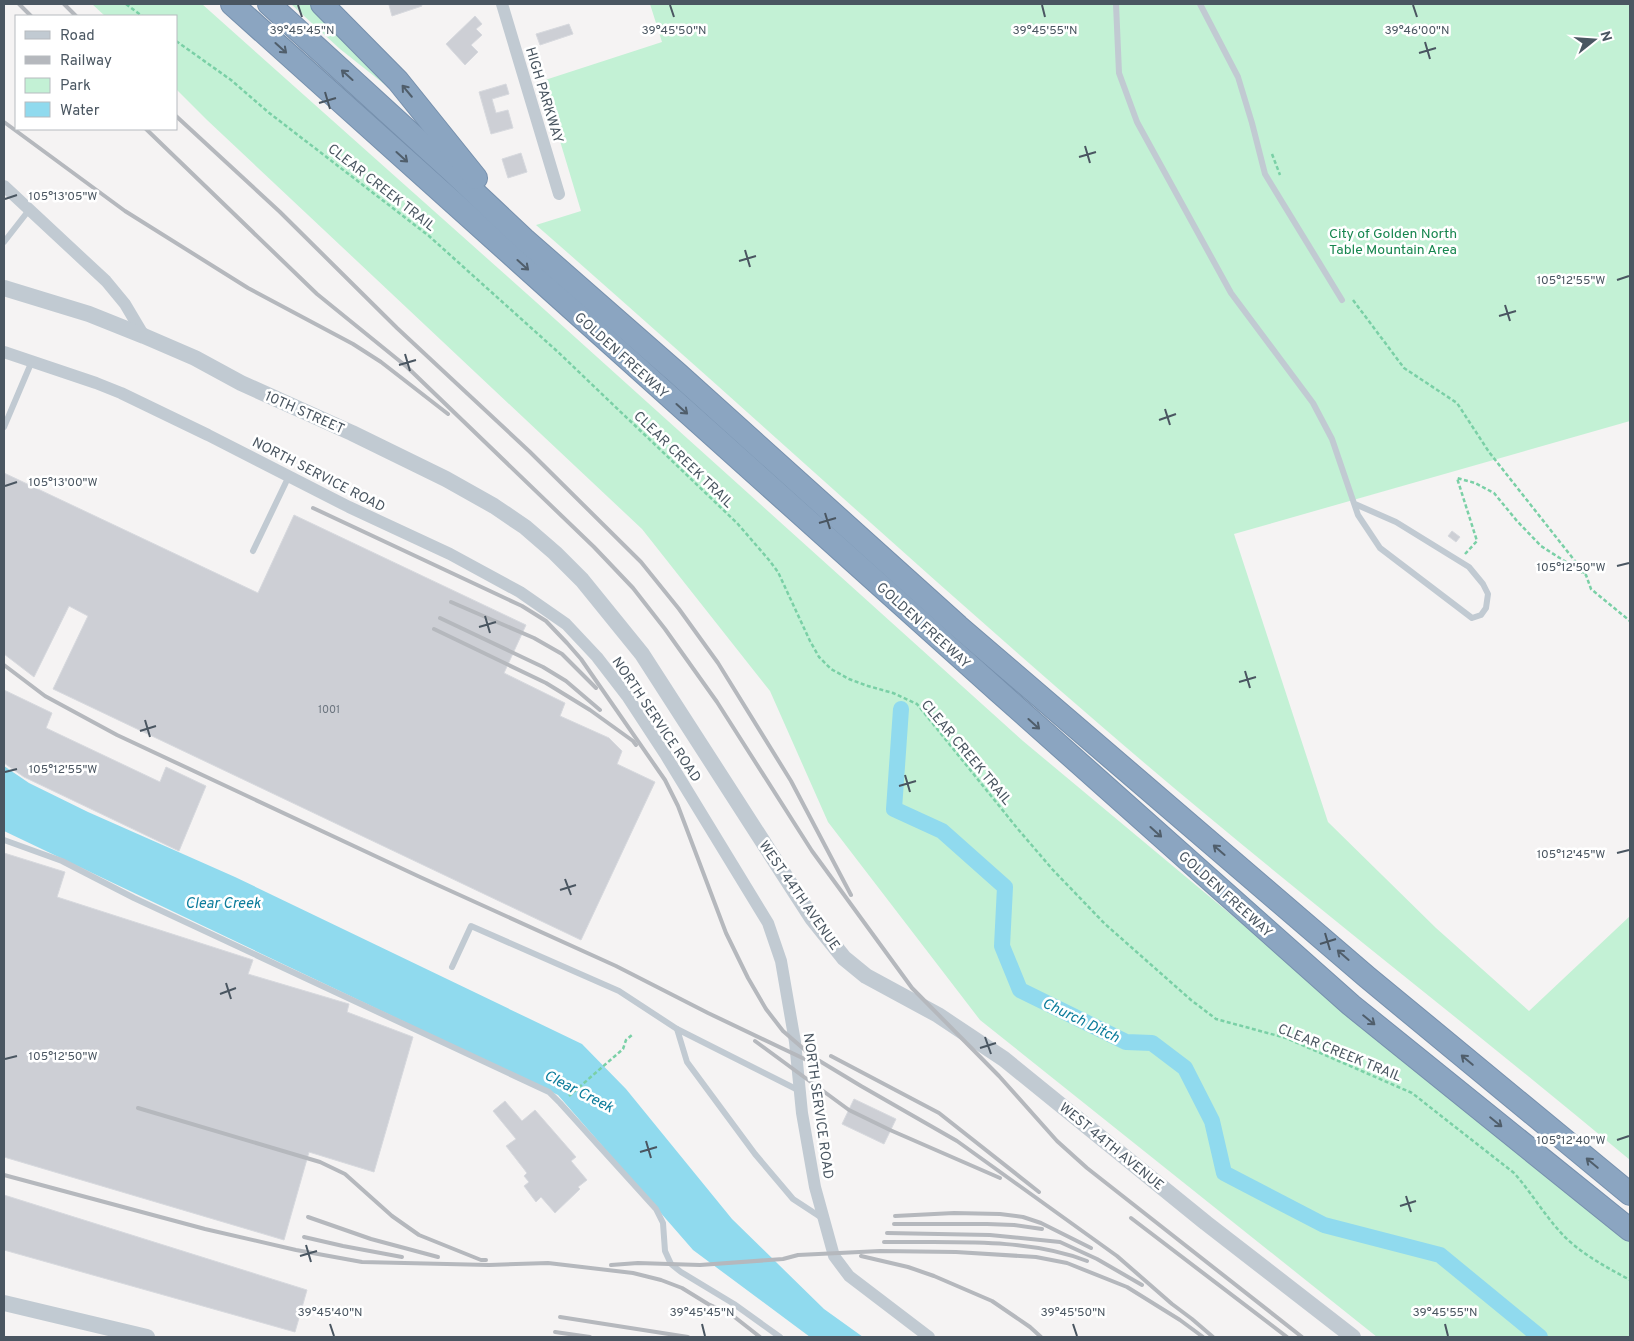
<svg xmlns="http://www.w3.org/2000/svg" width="1634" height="1341" font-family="Overpass,sans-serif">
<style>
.green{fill:#c3f1d5}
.water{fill:#90daee}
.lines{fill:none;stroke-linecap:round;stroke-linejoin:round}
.canal{stroke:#90daee;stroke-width:16}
.building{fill:#cdcfd5;stroke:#d7d9de}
.motorway-casing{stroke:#7690ad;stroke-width:24}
.path{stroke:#7ad0a6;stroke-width:2.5;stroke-dasharray:4 2.5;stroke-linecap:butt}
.service{stroke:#c1cad2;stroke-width:6}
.minor{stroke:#c1cad2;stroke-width:12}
.tertiary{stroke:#c1cad2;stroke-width:16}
.motorway{stroke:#8ba5c1;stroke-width:22}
.rail{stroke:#b5b8bd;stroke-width:4}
.oneway{stroke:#505e6b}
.ticks{fill:none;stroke:#4a5661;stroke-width:2}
.labels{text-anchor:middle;stroke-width:5;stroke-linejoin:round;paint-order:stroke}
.number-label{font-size:11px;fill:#6b747e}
.street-label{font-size:14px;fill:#4a5661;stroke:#fff}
.park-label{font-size:14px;fill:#17864f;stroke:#fff}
.water-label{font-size:15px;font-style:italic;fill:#0c7c9b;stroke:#fff}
.ticks-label{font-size:12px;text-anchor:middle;fill:#4a5661;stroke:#fff;stroke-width:5;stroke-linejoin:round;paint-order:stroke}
</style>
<rect width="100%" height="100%" fill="#f5f3f3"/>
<g class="green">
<polygon points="92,4 202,4 536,302 1023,741 1312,982 1630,1236 1630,1337 1377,1337 980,1020 828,822 770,691 642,529 207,120 176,89 176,16 105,16"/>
<polygon points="291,4 312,4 393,91 340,49"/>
<path d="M650 4H1630V421L1234 534 1328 822 1436 928 1529 1011 1630 916V1160C1454 1013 1272 874 1099 724 909 560 725 390 536 225L581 211 542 81 662 42Z"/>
</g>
<polygon class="water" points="4,766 29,783 88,812 235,877 582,1044 626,1089 732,1219 824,1309 863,1337 810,1337 693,1250 558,1095 4,831"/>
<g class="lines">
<polyline class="canal" points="901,709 894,809 942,831 1005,887 1002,946 1020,990 1126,1042 1152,1043 1185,1068 1212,1121 1224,1173 1324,1225 1440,1255 1540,1337"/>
</g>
<g class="building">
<polygon points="393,4 421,4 422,6 392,16 389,5"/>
<polygon points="475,16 482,24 476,29 482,35 471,45 478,52 465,65 446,44"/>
<polygon points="569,24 573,34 540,45 536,34"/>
<polygon points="506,84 509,94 492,99 496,113 508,110 513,128 491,134 479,92"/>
<polygon points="521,153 527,172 508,178 502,159"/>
<polygon points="4,473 258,593 294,515 526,625 504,673 565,703 560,716 609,738 622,751 617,764 655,782 581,940 53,689 88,616 69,606 34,677 4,654"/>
<polygon points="1452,531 1460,537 1456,542 1448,536"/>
<polygon points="4,690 52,713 46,728 160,782 166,767 206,786 179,851 24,777 4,763"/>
<polygon points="4,853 65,872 57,897 253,960 248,974 349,1004 347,1012 413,1037 374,1172 309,1152 284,1240 4,1157"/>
<polygon points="854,1099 896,1119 884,1144 842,1124"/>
<polygon points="505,1101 522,1121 535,1110 576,1157 571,1161 587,1180 578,1187 580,1189 555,1213 541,1197 536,1202 524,1186 529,1182 524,1176 527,1173 506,1146 516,1139 493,1111"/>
<polygon points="4,1195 307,1290 295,1332 4,1250"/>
</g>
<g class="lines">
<g class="motorway-casing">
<g id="motorway">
<polyline points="232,4 998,691 1351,1005 1630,1230"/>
<polyline points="269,4 453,172 524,239 677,373 958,626 1367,977 1630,1194"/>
<polyline points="322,4 398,81 476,178"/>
</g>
</g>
<g class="path">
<polyline points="126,4 142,16"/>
<path d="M176 41 231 80 268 112 429 236 558 352 737 523 769 560 778 572 810 641 819 657 831 669 849 679 868 686 893 693 917 704 1017 828 1053 870 1105 924 1191 1000 1216 1019 1286 1038 1412 1093 1514 1173C1533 1194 1547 1220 1568 1240 1587 1257 1608 1268 1630 1280"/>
<polyline points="1272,154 1280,175"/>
<polyline points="1353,300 1404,368 1457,403 1489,452 1586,575"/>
<polyline points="1465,554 1477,541 1457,478 1475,483 1494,493 1517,521 1541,546 1586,575 1591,589 1630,621"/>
<polyline points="569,1096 623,1049 626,1040 632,1035"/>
</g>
<g class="service">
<polyline points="1116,4 1119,73 1137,122 1231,293 1313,403 1332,439 1358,515 1380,548 1472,618 1481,615 1486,608 1488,594 1483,584 1469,567 1396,522 1355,504"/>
<polyline points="1200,4 1238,77 1252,123 1265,174 1342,300"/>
<polyline points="4,242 29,210"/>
<polyline points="4,427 32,361"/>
<polyline points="253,551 289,476"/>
<polyline points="4,840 62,861 134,898 549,1092 560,1103 656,1209 663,1223 665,1251 671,1264 681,1272 734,1304 780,1337"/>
<polyline points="452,967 471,926 619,991 677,1029"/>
<polyline points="800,1091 677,1029 687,1062 755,1154 793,1199 822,1218"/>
</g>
<g class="minor">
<polyline points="502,4 559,194"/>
<polyline points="4,186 106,281 125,304 144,336"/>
<polyline points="4,352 96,383 121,393 208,435 349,507 450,554 520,592 566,624 597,657 627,696 665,754 768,923 781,961 795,1042 802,1113 815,1187 834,1256 849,1276 929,1337"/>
</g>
<g class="tertiary">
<polyline points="4,288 89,314 144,336 195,358 241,383 352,433 446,479 494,506 525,527 555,553 582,580 642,654 812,918 844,958 866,976 938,1015 1004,1059 1206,1223 1353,1337"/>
<polyline points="4,1303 147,1337"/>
</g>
<use href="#motorway" class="motorway"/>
<g class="rail">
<polyline points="19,4 31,16"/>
<polyline points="64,4 76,16"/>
<polyline points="176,116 280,212 397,328 530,452 641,562 679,609 718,663 791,781 851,895"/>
<polyline points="4,122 125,211 248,288 353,344 381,362 448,414"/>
<polyline points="146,129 317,294 407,367 594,547 633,588 665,629 717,702 812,851 912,988 999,1076 1057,1141 1087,1168 1302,1337"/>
<polyline points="313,508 522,606 546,621 567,643 581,659 665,780 678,806 726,933 748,978 766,1009 783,1031 813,1057 861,1086 957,1141 1117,1256 1172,1304 1192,1319 1213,1337"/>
<polyline points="451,602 534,638 562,654 596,688"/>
<polyline points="440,618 543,667 566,681 600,710"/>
<polyline points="434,629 546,683 590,710 633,741 636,745"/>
<polyline points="4,665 45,696 117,735 420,877 616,966 708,1013 813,1063"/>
<polyline points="755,1041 849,1110 890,1130 1000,1178"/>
<polyline points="831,1056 939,1113 1039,1192"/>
<polyline points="138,1108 320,1162 345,1174 392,1216 419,1235 481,1260 486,1260"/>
<polyline points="4,1175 205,1229 296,1250 362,1262 489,1265 548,1263 633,1273 661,1280 682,1288 708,1304 732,1315 760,1337"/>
<polyline points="895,1216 954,1213 1000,1214 1023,1217 1041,1223 1091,1248"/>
<polyline points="308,1217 371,1239 438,1257"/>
<polyline points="1131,1218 1287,1337"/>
<polyline points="894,1224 987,1224 1014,1225 1042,1229"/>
<polyline points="887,1233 990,1235 1060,1242 1097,1259 1142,1285"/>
<polyline points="304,1237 343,1246 402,1257"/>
<path d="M884 1242C949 1243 1025 1237 1087 1261"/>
<polyline points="861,1256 908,1267 934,1276 992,1301 1030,1327 1041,1337"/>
<polyline points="611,1265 638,1263 700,1265 783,1259 798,1255 880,1251 956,1252 1036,1257 1067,1263 1127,1287 1180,1320 1203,1337"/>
<polyline points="560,1317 688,1337"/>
<polyline points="555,1332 590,1337"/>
</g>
</g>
<defs><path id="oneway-shaft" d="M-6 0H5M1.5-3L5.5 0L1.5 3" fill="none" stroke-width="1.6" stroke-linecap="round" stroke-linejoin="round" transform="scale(1.25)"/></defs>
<g class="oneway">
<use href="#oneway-shaft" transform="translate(281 48) rotate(42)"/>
<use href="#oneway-shaft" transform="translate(347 75) rotate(-138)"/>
<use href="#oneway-shaft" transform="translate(407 91) rotate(-130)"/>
<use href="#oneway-shaft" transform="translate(402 157) rotate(42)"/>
<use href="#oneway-shaft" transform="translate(523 265) rotate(42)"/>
<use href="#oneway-shaft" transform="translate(682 409) rotate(42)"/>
<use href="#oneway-shaft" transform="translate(1034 724) rotate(42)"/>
<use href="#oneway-shaft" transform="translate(1156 832) rotate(42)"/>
<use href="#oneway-shaft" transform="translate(1219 850) rotate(-139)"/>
<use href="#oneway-shaft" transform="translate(1343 955) rotate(-139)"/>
<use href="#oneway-shaft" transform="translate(1369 1020) rotate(39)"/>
<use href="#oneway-shaft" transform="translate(1467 1060) rotate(-140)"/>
<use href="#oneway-shaft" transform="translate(1496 1122) rotate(39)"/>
<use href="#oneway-shaft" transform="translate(1592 1163) rotate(-140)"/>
</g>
<path class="ticks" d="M298 5 302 17M670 5 674 17M1042 5 1045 17M1413 5 1417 17M1425 42 1430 59M1419 53 1436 48M325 92 330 109M319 103 336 98M1085 146 1090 163M1079 157 1096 152M5 199 17 195M745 250 750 267M739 261 756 256M1617 280 1629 276M1505 305 1510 321M1499 316 1516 311M405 354 410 371M399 365 416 360M1165 409 1170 425M1159 420 1176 414M5 486 17 482M825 513 830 529M819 523 836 518M1617 566 1629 563M485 616 490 633M479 627 496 622M1245 671 1250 688M1239 682 1256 677M145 720 150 737M140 731 156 726M5 772 17 769M905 775 910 792M899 786 916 781M1617 853 1629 850M565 879 571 895M560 890 576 885M1325 933 1330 950M1320 944 1336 939M226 983 231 999M220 994 236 988M985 1037 991 1054M980 1048 996 1043M5 1059 17 1056M1617 1140 1629 1136M646 1141 651 1158M640 1152 657 1147M1406 1196 1411 1212M1400 1206 1416 1201M306 1245 311 1262M300 1256 317 1251M330 1324 334 1336M702 1324 705 1336M1073 1324 1077 1336M1445 1324 1448 1336"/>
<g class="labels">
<g class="number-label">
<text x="329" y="713">1001</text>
</g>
<g class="street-label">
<text transform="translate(545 95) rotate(73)" y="5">HIGH PARKWAY</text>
<text transform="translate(382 187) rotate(38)" y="5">CLEAR CREEK TRAIL</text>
<text transform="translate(622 355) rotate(42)" y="5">GOLDEN FREEWAY</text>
<text transform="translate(305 412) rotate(24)" y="5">10TH STREET</text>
<text transform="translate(684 459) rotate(44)" y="5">CLEAR CREEK TRAIL</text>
<text transform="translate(319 474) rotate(27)" y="5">NORTH SERVICE ROAD</text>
<text transform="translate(924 625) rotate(42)" y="5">GOLDEN FREEWAY</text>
<text transform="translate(657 719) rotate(56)" y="5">NORTH SERVICE ROAD</text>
<text transform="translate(967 752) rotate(50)" y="5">CLEAR CREEK TRAIL</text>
<text transform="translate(1226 894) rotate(42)" y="5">GOLDEN FREEWAY</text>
<text transform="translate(800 895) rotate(55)" y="5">WEST 44TH AVENUE</text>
<text transform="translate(1340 1052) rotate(22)" y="5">CLEAR CREEK TRAIL</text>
<text transform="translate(819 1106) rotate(82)" y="5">NORTH SERVICE ROAD</text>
<text transform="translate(1112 1146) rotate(39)" y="5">WEST 44TH AVENUE</text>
</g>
<g class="park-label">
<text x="1393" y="238">City of Golden North<tspan x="1393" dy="16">Table Mountain Area</tspan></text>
</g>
<g class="water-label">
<text x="223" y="908">Clear Creek</text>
<text transform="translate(1081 1020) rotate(26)" y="5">Church Ditch</text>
<text transform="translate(579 1091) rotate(27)" y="5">Clear Creek</text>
</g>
</g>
<g class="ticks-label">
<text x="302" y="34">39°45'45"N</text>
<text x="674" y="34">39°45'50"N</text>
<text x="1045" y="34">39°45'55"N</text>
<text x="1417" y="34">39°46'00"N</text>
<text x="63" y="200">105°13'05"W</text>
<text x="1571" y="284">105°12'55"W</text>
<text x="63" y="486">105°13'00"W</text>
<text x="1571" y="571">105°12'50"W</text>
<text x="63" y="773">105°12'55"W</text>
<text x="1571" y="858">105°12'45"W</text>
<text x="63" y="1060">105°12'50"W</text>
<text x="1571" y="1144">105°12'40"W</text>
<text x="330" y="1316">39°45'40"N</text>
<text x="702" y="1316">39°45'45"N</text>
<text x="1073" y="1316">39°45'50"N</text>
<text x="1445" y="1316">39°45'55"N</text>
</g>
<rect width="1634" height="1341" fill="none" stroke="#4a5661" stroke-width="10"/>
<rect x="15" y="15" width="162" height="115" fill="#ffffff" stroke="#b7bbc0"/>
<rect x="25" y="31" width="25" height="8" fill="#c1cad2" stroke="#b7bbc0"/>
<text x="60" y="40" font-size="15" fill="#4a5661">Road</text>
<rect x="25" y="56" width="25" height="8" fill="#b5b8bd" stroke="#b7bbc0"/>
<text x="60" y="65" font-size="15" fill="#4a5661">Railway</text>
<rect x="25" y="78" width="25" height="15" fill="#c3f1d5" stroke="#b7bbc0"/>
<text x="60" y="90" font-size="15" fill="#4a5661">Park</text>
<rect x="25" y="102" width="25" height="15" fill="#90daee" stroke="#b7bbc0"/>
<text x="60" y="115" font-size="15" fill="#4a5661">Water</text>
<g transform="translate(1594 40) rotate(73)" stroke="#ffffff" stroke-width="4" paint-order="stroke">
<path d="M0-4L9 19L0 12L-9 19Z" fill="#4a5661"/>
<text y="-8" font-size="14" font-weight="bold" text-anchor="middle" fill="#4a5661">N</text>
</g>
</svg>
